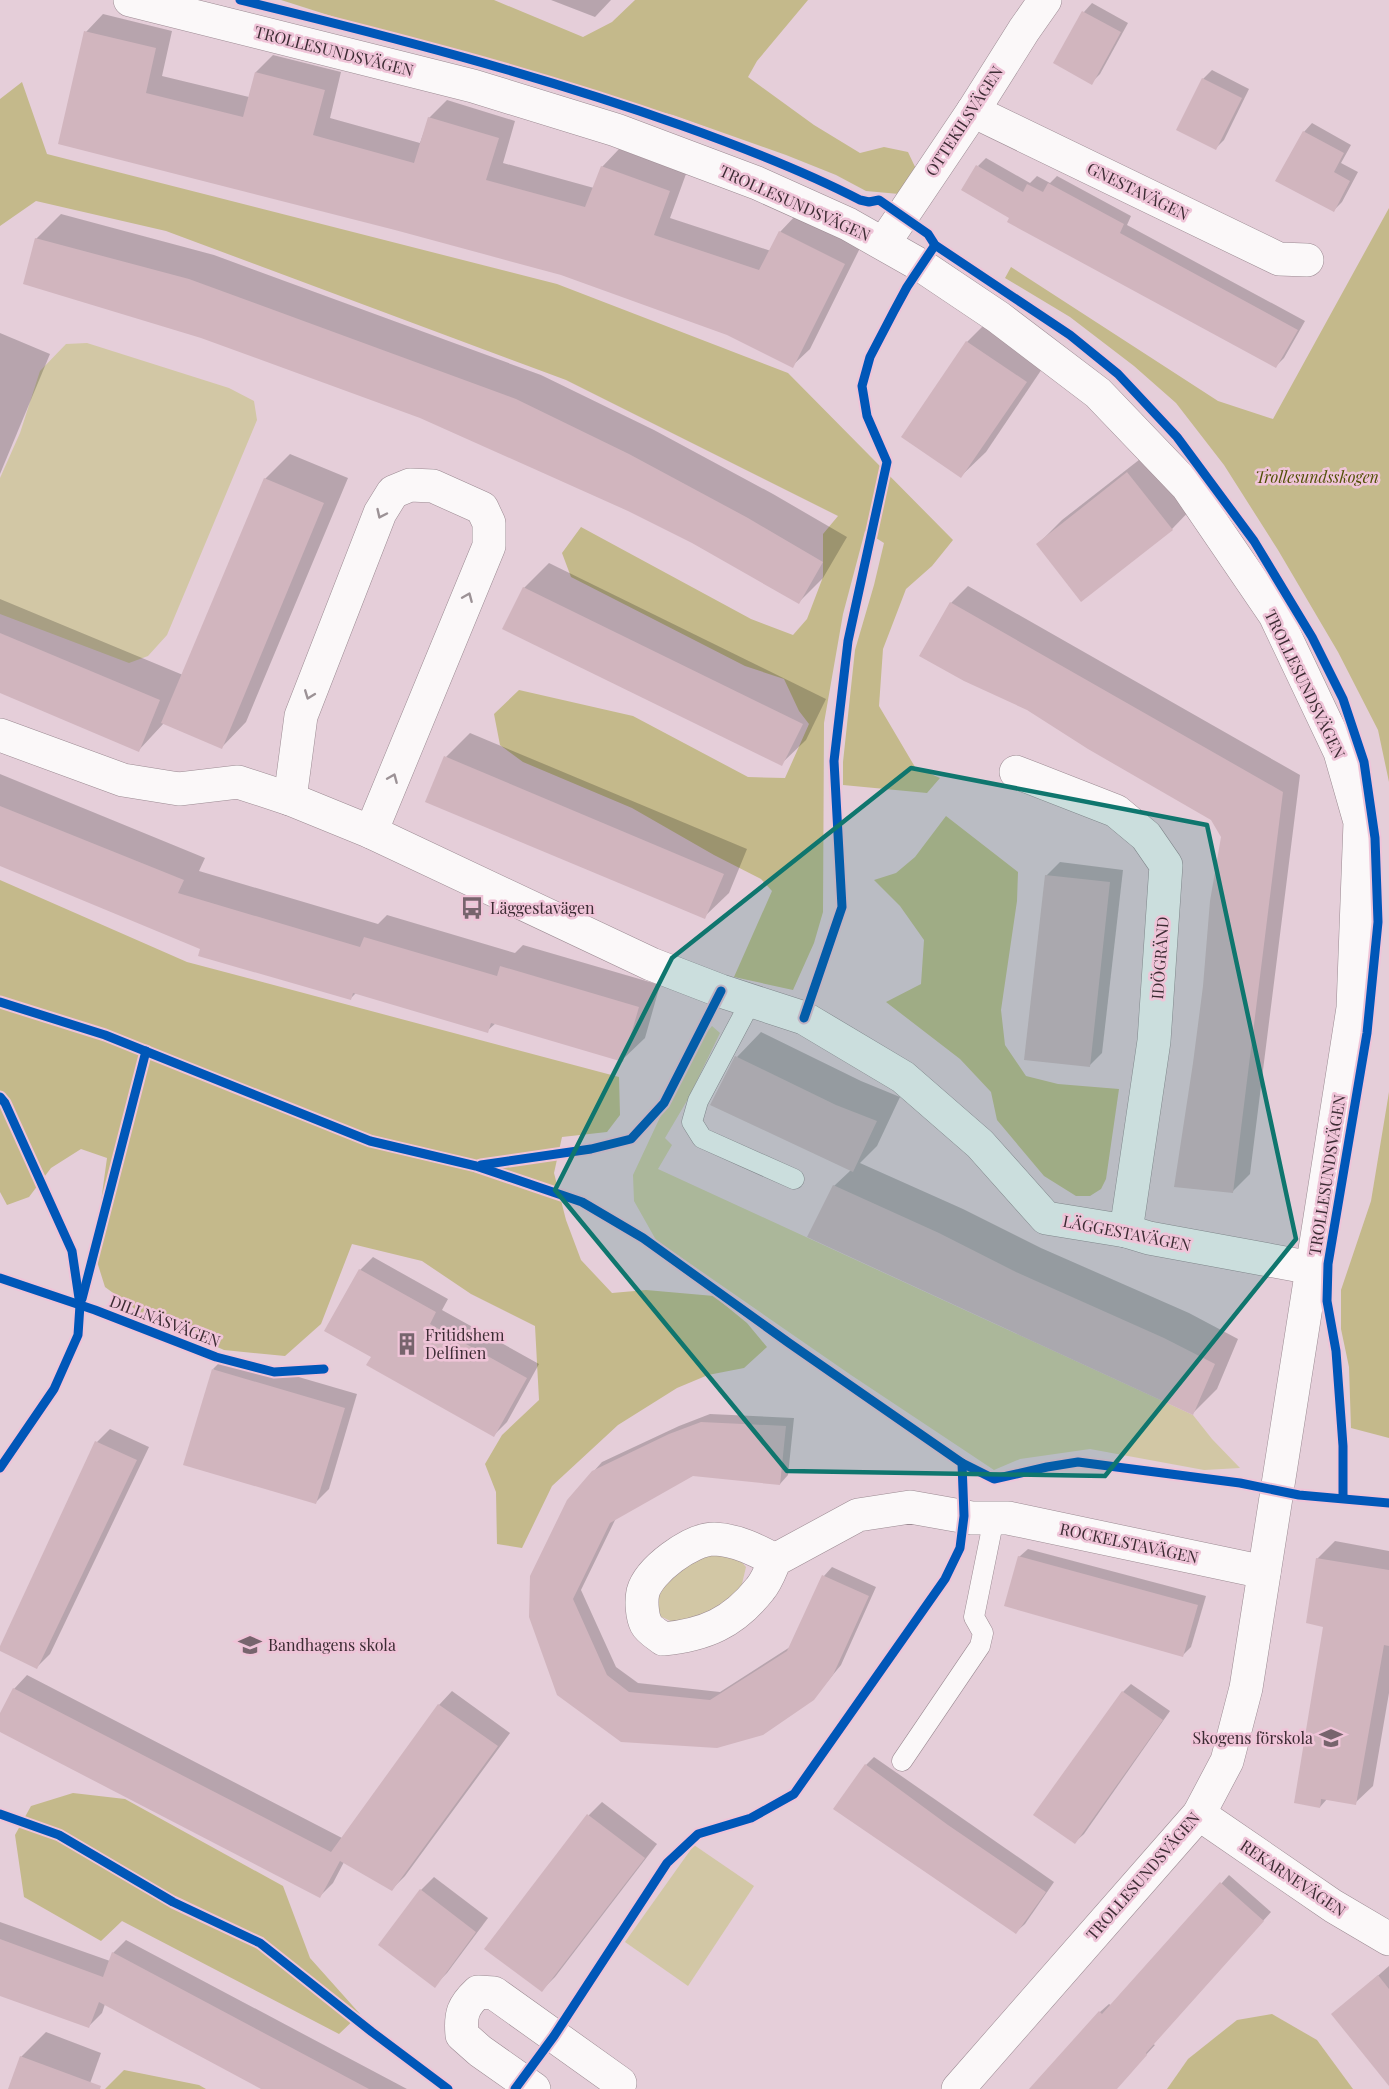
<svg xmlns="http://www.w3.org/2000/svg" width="1389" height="2089" font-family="'Playfair Display',serif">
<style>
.green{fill:#d2c7a5}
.forest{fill:#c4b98b}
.shadow{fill:#0003}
.building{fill:#d1b5be}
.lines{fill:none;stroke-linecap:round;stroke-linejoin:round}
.lane-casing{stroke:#9b8a92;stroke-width:21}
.street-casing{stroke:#9b8a92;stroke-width:34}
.lane{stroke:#fbf8f9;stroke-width:20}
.street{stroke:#fbf8f9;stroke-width:33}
.cycleway-casing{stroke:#efc4d8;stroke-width:13}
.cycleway{stroke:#0057b8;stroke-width:9}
.oneway{stroke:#9c9296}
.marked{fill:#0f766e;fill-opacity:0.2;stroke:#0f766e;stroke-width:4.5;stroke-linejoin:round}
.labels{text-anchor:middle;stroke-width:5;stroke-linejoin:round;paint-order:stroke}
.street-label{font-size:16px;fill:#3c2b33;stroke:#efc4d8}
.park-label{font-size:16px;font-style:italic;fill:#515006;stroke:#efc4d8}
.poi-label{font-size:16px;fill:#3c2b33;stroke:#efc4d8;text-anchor:start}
</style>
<rect width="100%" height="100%" fill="#e5ced9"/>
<g class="green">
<polygon points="87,343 229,388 254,401 257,420 167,635 148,656 129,663 0,614 0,478 20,433 40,371 66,344"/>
<polygon points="712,1026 720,1033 688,1099 665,1138 672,1145 658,1169 1193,1415 1212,1439 1240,1468 1204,1470 1090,1449 1020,1459 994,1470 851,1375 656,1240 634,1201 633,1175 691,1051"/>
<polygon points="732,1551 746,1567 741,1588 728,1607 677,1624 651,1612 654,1587 679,1562"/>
<polygon points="694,1845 754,1886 688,1986 625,1942"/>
</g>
<g class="forest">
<polygon points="281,0 494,0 583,37 612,22 635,0 808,0 757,61 748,77 814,125 860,153 884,147 908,152 917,171 899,194 866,191 836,175 786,155 673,115 529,79"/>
<polygon points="22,82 47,154 557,284 788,373 953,540 932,566 906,589 883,649 879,706 915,767 940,778 927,793 843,785 843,762 855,650 874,585 884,543 865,531 843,614 824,723 823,912 814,943 793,990 734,977 772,891 761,879 714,855 632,808 523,762 500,745 494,714 519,690 633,716 748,777 785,778 809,724 799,711 784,679 745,666 571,577 562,553 581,527 751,619 793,635 807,619 823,577 823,534 838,516 566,380 166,231 36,201 0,226 0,99"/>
<polygon points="1389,208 1389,782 1378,730 1338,652 1278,550 1224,465 1176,403 1134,366 1070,317 1005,278 1011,267 1218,401 1273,419"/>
<polygon points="946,816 1018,872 1017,901 1001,1010 1005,1045 1026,1076 1058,1084 1119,1089 1106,1179 1101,1189 1090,1196 1076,1196 1044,1176 997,1120 991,1092 960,1059 886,1002 921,984 924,940 900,906 874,880 896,873 915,857"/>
<polygon points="0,880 187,962 619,1077 620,1115 607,1132 562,1137 554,1173 566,1220 581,1260 612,1293 646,1290 714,1296 747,1323 767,1347 744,1368 708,1375 677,1388 618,1425 552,1486 522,1548 497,1544 496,1492 485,1464 502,1435 539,1400 535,1326 471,1294 422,1261 352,1244 321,1324 285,1356 224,1350 139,1312 105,1287 94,1252 107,1158 81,1149 51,1168 29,1197 7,1205 0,1192"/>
<polygon points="1389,1092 1389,1438 1351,1428 1349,1367 1341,1329 1341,1290 1371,1201"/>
<polygon points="73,1793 125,1799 283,1886 310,1958 360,2014 339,2034 122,1921 101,1941 24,1897 15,1835 31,1806"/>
<polygon points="1272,2014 1317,2040 1353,2089 1167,2089 1188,2059 1237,2020"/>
<polygon points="124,2070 199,2085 206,2089 105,2089"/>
</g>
<g class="shadow">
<polygon points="551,0 611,0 595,17"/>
<polygon points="1092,3 1128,23 1100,74 1091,83 1055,63 1084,12"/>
<polygon points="103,14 172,31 162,76 249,97 256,72 273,55 341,72 330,118 420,143 429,118 447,100 515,121 503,163 594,188 602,167 619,149 686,174 670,218 771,251 780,232 797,214 861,246 810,349 792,366 728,334 561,274 395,228 59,143 86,32"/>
<polygon points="1212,70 1249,89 1224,140 1216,148 1203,79"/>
<polygon points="1312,123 1351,145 1341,163 1358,172 1342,202 1333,211 1304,132"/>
<polygon points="986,158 1030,183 1037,176 1050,183 1057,176 1131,216 1127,225 1305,321 1284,358 1276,366 1011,217 978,166"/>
<polygon points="61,214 214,255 541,375 654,430 773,494 847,537 823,578 799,602 693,542 629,510 36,239"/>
<polygon points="992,317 1050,357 986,452 961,476 967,342"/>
<polygon points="0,333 50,354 0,474"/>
<polygon points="1153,449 1196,504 1172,529 1038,544 1062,520"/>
<polygon points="290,454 348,478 246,722 222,747 164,723 139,750 0,692 0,599 183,675 265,479"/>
<polygon points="549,563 826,699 806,740 781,764 504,629 524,588"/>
<polygon points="968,586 1300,775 1250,1174 1233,1191 1195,1063 1223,837 1212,819 1028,709 951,603"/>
<polygon points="470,733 747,849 729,893 704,917 446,757"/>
<polygon points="0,774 205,858 199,871 378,924 387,915 515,953 523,945 660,985 645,1038 622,1060 496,1023 487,1031 356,993 350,999 202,948 0,864"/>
<polygon points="1060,862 1123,870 1102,1053 1089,1066 1046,876"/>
<polygon points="761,1032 861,1081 900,1097 877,1146 860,1163 963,1209 1041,1248 1189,1313 1238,1339 1217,1389 1193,1413 834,1186 851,1170 737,1057"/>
<polygon points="373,1257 448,1299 442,1310 539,1364 507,1422 494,1435 373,1357 360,1270"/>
<polygon points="226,1356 357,1394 329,1489 316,1502 213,1369"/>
<polygon points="710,1414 794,1418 788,1475 780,1484 692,1475 616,1518 581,1590 616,1667 638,1683 720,1692 790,1647 824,1576 832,1567 876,1587 841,1665 813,1699 622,1741 531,1617 593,1472 602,1462 679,1426"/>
<polygon points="110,1429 149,1447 50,1654 37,1667 97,1442"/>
<polygon points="1335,1541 1389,1551 1389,1693 1373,1786 1355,1803 1327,1799 1320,1807 1324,1626 1317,1559"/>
<polygon points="1028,1549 1206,1596 1191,1647 1182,1656 1019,1557"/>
<polygon points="27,1675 342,1838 439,1705 452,1691 510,1733 405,1876 392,1889 344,1862 333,1883 320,1896 0,1731 0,1716 14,1689"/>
<polygon points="1131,1684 1170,1711 1084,1834 1075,1842 1123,1692"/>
<polygon points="874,1757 1054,1882 1025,1924 1016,1932 866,1765"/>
<polygon points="602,1802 657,1844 555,1977 542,1990 589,1815"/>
<polygon points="1229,1875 1271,1912 1153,2044 1155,2045 1115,2089 1031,2089 1100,2012 1109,2004 1112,2006"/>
<polygon points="434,1877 488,1918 447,1973 434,1986 421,1890"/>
<polygon points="0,1922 110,1961 113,1953 126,1940 407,2089 264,2089 105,2004 102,2013 89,2026 0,1995"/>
<polygon points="1389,1966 1389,2083 1333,2015"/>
<polygon points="46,2032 101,2053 88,2089 9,2089 21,2057"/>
</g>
<g class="building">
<polygon points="1082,11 1121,32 1092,85 1053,63"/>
<polygon points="84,31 156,48 146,93 243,117 255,72 325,90 313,135 414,163 428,117 499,138 486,180 585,207 601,166 670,191 654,235 759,270 779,231 845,264 793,368 727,335 561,275 395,230 58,144"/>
<polygon points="1202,78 1242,98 1216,150 1176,130"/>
<polygon points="1303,131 1344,153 1334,172 1350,181 1334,212 1275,181"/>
<polygon points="976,165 1023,192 1027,184 1043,192 1048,183 1124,224 1120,233 1298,330 1276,368 1007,222 1009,218 961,190"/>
<polygon points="35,238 189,279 516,399 629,454 748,518 823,562 799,604 692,543 628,511 420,418 201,338 23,284"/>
<polygon points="966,341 1027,382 961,478 901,437"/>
<polygon points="1127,472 1173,530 1081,602 1036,544"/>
<polygon points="264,478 324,503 222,749 161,723"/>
<polygon points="523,587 803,724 782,766 502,629"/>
<polygon points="950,602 1283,792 1233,1193 1174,1187 1193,1063 1203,986 1210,901 1221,837 1211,820 1088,749 1027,710 964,681 919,656"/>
<polygon points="0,633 160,700 139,752 0,693"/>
<polygon points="444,756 724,874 705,919 425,802"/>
<polygon points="0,806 184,880 178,893 360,947 364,937 497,976 500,966 639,1007 623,1062 491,1023 488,1033 353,993 351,1000 198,956 200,949 0,866"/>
<polygon points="1045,875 1110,882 1090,1067 1024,1060"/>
<polygon points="735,1056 836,1105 877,1121 853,1172 710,1105"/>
<polygon points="833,1185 939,1233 1016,1272 1164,1338 1215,1364 1193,1415 807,1237"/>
<polygon points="359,1269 436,1312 430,1324 527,1378 494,1437 366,1365 371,1357 324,1331"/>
<polygon points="212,1369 345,1408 316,1504 183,1465"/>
<polygon points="701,1422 786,1426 780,1485 693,1476 610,1523 573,1599 607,1675 629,1692 710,1700 787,1651 822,1575 869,1596 833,1675 814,1700 763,1735 717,1748 621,1742 557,1695 529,1617 530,1576 567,1500 592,1471 669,1434"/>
<polygon points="95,1441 137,1460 37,1669 0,1651 0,1646"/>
<polygon points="1018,1556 1198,1605 1183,1657 1004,1606"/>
<polygon points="1316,1558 1389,1570 1389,1646 1384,1645 1356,1805 1321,1799 1320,1808 1294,1803 1323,1627 1306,1623"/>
<polygon points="13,1688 331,1852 438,1704 498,1746 392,1891 340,1861 320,1898 0,1732 0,1713"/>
<polygon points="1122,1691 1163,1720 1075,1844 1033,1815"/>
<polygon points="865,1764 948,1825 1046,1892 1016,1934 833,1809"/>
<polygon points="587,1814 645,1858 542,1992 484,1949"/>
<polygon points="1220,1882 1264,1921 1146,2053 1147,2055 1117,2089 1029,2089 1099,2011 1102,2014"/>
<polygon points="420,1889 476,1932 435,1988 378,1945"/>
<polygon points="0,1939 103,1977 112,1952 369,2089 261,2089 99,2002 89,2028 0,1996"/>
<polygon points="1378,1975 1389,1989 1389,2086 1331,2014"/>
<polygon points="20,2056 101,2086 100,2089 8,2089"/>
</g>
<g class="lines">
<g class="lane-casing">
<g id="lane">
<polyline points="751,1001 698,1101 692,1122 702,1138 794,1179"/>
<polyline points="902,1761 980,1646 983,1633 974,1617 994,1518"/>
</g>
</g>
<g class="street-casing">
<g id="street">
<polyline points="130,0 473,86 616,130 757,183 848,224 922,266 998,317 1098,393 1187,486 1275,615 1340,752 1360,822 1353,1008 1246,1688 1227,1761 1199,1814 958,2089"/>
<polyline points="973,111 1279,259 1307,260"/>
<polyline points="884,243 973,111 1024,30 1045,0"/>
<polyline points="0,735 123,780 179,789 238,782 290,799 371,832 651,964 721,991 804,1018 903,1077 980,1144 1046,1218 1126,1231 1149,1238 1312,1268"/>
<polyline points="1016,772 1116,811 1146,836 1166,865 1154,1041 1126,1231"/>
<polyline points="290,799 301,716 380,513 393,492 410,485 433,486 482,508 489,523 489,546 371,832"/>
<path d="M775 1560C771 1569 767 1581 760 1589 733 1623 705 1635 663 1639 658 1635 649 1630 646 1624 642 1616 641 1601 643 1592 649 1570 691 1539 714 1539 737 1540 756 1550 775 1560L858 1515 910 1507 972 1518H1008L1264 1572"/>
<polyline points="1199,1814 1333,1906 1389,1939"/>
<path d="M534 2089 480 2051 462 2035C460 2014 463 2006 478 1992L494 1993 620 2083"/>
</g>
</g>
<use href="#lane" class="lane"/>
<use href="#street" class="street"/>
<g class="cycleway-casing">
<g id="cycleway">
<path d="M240 0C388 36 536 74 680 125 742 147 802 170 860 200L869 202 879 200 928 234 935 245 1070 335 1118 374 1177 437 1254 541 1312 637 1343 699 1364 762 1375 838 1378 922 1367 1033 1328 1264 1327 1301 1336 1351 1343 1446V1498"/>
<polyline points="0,1002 105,1035 370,1141 476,1166 582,1202 643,1238 789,1343 962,1463 964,1516 960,1548 945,1579 794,1794 751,1818 698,1834 667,1863 554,2036 515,2089"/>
<polyline points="804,1018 842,907 834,761 848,641 887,462 867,416 862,386 870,357 894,311 907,287 935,245"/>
<polyline points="0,1097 5,1103 72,1251 80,1305 78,1335 54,1389 0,1468"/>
<polyline points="481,1165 591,1149 631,1139 664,1103 721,991"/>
<polyline points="0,1278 95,1310 216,1357 274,1372 324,1369"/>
<polyline points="82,1299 146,1051"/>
<polyline points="962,1463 994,1479 1047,1467 1078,1462 1240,1483 1299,1495 1389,1503"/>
<polyline points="0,1814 59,1835 173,1902 260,1943 372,2032 448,2089"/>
</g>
</g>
<use href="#cycleway" class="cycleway"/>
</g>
<defs><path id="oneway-chevron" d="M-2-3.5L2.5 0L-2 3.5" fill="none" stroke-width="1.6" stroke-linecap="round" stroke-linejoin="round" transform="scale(1.5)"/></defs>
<g class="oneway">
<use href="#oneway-chevron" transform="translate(381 514) rotate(115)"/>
<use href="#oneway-chevron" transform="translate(468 597) rotate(-67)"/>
<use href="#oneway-chevron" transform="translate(309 695) rotate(111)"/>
<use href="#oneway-chevron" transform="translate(393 778) rotate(-67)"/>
</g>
<path class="marked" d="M911 768 1207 825 1296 1239 1105 1476 787 1471 555 1190 672 958Z"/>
<defs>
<g id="bus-bare" transform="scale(1.8)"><path d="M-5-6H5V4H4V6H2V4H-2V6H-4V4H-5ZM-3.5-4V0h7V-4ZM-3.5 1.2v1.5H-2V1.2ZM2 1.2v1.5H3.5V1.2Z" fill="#77646d" stroke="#efc4d8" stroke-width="2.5" paint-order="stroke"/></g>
<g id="building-bare" transform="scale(1.8)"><path d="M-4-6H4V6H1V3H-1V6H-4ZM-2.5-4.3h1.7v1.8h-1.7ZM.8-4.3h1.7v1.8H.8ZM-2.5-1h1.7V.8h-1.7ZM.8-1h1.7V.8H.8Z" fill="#77646d" stroke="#efc4d8" stroke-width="2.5" paint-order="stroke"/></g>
<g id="school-bare" transform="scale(1.8)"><path d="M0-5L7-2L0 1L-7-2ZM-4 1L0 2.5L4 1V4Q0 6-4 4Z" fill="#77646d" stroke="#efc4d8" stroke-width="2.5" paint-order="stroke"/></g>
</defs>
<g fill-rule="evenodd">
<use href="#bus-bare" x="472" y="908"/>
<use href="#building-bare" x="407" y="1344"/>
<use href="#school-bare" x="250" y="1645"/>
<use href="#school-bare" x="1331" y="1738"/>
</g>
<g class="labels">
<g class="street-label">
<text transform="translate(334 51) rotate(14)" y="6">TROLLESUNDSVÄGEN</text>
<text transform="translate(964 121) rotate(-57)" y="6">OTTEKILSVÄGEN</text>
<text transform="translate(1138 191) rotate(26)" y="6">GNESTAVÄGEN</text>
<text transform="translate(795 203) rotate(24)" y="6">TROLLESUNDSVÄGEN</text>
<text transform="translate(1305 684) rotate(64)" y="6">TROLLESUNDSVÄGEN</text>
<text transform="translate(1160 958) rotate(-86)" y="6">IDÖGRÄND</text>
<text transform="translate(1327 1175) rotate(-81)" y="6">TROLLESUNDSVÄGEN</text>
<text transform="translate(1127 1233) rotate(11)" y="6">LÄGGESTAVÄGEN</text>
<text transform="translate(165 1321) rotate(21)" y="6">DILLNÄSVÄGEN</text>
<text transform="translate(1129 1543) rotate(12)" y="6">ROCKELSTAVÄGEN</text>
<text transform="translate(1143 1876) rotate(-49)" y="6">TROLLESUNDSVÄGEN</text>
<text transform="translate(1293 1878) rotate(34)" y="6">REKARNEVÄGEN</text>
</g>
<g class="park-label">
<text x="1317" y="483">Trollesundsskogen</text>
</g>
<g class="poi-label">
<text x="490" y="914">Läggestavägen</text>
<text x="425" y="1341">Fritidshem<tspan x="425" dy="18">Delfinen</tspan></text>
<text x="268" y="1651">Bandhagens skola</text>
<text x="1313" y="1744" text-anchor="end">Skogens förskola</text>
</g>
</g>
</svg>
